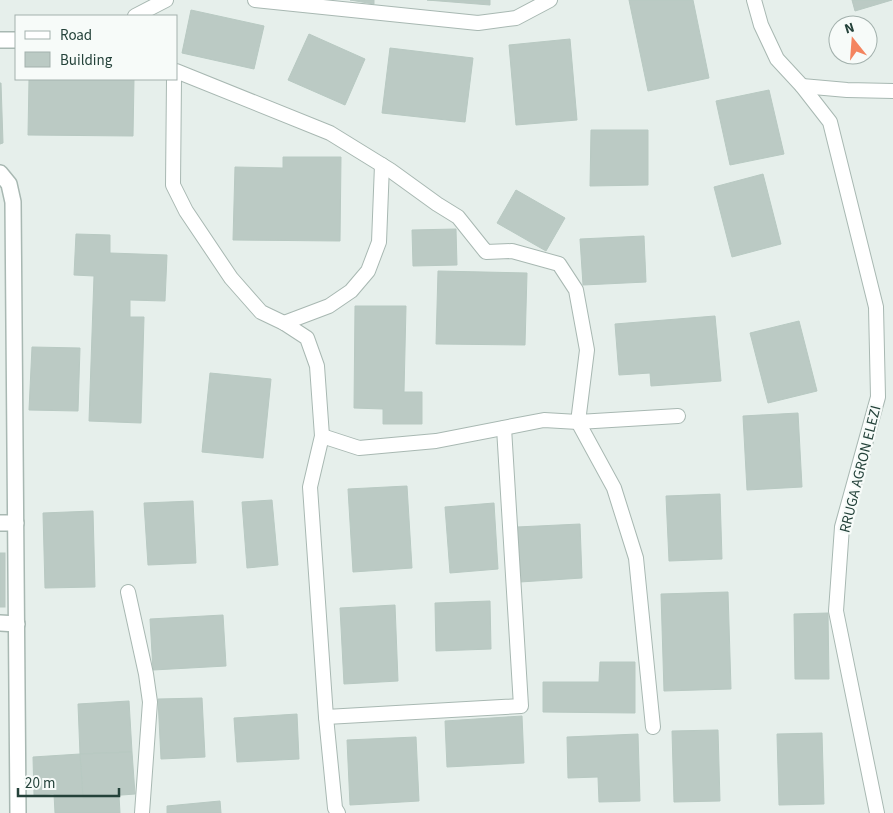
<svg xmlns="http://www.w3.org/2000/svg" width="893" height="813" font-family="'Source Sans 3',sans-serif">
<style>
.building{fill:#bbcac4;stroke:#b8c9c2}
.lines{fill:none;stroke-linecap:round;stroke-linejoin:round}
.lane-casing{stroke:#a8b8b2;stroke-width:16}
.street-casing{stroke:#a8b8b2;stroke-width:18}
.lane{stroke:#fff;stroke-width:14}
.street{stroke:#fff;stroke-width:15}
.labels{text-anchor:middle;stroke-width:4.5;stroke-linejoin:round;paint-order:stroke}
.street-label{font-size:15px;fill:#24423a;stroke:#f7fbf9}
</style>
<rect width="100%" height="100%" fill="#e6efeb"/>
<g class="building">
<polygon points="350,0 374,0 374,4"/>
<polygon points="427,0 490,0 490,5"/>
<polygon points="629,0 693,0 709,78 648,91"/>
<polygon points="852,0 892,0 855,11"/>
<polygon points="191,10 264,26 254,69 182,53"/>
<polygon points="309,34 365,59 345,105 288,80"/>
<polygon points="570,39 577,120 516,125 509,45"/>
<polygon points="390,48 473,58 465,122 382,113"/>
<polygon points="29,79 134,79 133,136 28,135"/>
<polygon points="0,83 1,83 3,143 0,144"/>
<polygon points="769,90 784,154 730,165 716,101"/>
<polygon points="591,130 648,130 648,185 590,186"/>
<polygon points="283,157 341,157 340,241 233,240 235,167 283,168"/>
<polygon points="763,174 781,244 732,257 714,187"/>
<polygon points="516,190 565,218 546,251 497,223"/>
<polygon points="456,229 457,265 413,266 412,230"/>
<polygon points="76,234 110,235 110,253 167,255 165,301 130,300 130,317 144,317 141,423 89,421 94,276 74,275"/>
<polygon points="644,236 646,282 583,285 580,239"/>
<polygon points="438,271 527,273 525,345 436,344"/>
<polygon points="355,306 406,306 404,392 422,392 422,424 383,424 383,409 354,408"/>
<polygon points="715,316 721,381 651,386 650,373 619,375 615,324"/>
<polygon points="799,321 817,391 768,403 750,333"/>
<polygon points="32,347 80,348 78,411 29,410"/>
<polygon points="210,373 271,379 263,458 202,452"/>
<polygon points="798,413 802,487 747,490 743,416"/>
<polygon points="407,486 412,568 353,572 348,489"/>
<polygon points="720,494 722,559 669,561 666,496"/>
<polygon points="272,500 278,565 247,568 242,502"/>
<polygon points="193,501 196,563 148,565 144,503"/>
<polygon points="494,503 498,569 450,573 445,507"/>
<polygon points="93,511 95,587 45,588 43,513"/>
<polygon points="580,524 582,578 520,582 517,527"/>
<rect x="0" y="553" width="5" height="54"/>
<polygon points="728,592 731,689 664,691 661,594"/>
<polygon points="490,601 491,649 436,651 435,603"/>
<polygon points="395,605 398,681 344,684 340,608"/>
<polygon points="828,613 829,679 795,679 794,614"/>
<polygon points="223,615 226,666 153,670 150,619"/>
<polygon points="600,662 635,662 635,713 543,712 543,682 599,682"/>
<polygon points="202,698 205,757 161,759 158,699"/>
<polygon points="129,701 132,752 80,754 78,704"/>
<polygon points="297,714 299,759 237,762 234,718"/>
<polygon points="522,716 524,763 447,767 445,721"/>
<polygon points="718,730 720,801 674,802 672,731"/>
<polygon points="822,733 824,804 779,805 777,734"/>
<polygon points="638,734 640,801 599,802 598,777 568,778 567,737"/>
<polygon points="416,737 419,801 350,805 347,740"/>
<polygon points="132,752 135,794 83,798 80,754"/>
<polygon points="80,754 83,798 119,796 120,813 55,813 54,794 34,795 33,757"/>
<polygon points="220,801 221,813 167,813 167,806"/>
</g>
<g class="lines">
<g class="lane-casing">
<g id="lane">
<polyline points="255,0 478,23 516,18 550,0"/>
<polyline points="754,0 761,25 777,59 802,86 830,122 876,307 878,397 842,527 836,611 877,813"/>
<polyline points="135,16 166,0"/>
<polyline points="176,71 330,133 390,170 437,204 458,217 486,252 512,251 559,264 576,290 587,350 578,422 614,488 636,558 653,727"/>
<polyline points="174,79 173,185 186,211 231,278 261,312 284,323 307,338 317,366 322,436 310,487 326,717 335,808 338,813"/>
<polyline points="802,86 847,90 893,91"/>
<polyline points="284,323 329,306 351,291 368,271 379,242 382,165"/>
<polyline points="322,436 359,448 436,441 544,420 578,422 678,416"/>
<polyline points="128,592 146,674 150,702 142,813"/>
<polyline points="326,717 521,706 504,428"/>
</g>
</g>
<g class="street-casing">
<g id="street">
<polyline points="0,40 16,40"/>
<polyline points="0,173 9,184 13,202 18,813"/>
<polyline points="0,523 16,523"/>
<polyline points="0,623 17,624"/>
</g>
</g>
<use href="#lane" class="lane"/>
<use href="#street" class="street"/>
</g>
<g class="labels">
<g class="street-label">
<text transform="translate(860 469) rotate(-76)" y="5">RRUGA AGRON ELEZI</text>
</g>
</g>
<rect x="15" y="15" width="162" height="65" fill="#f7fbf9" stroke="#a3b1ad"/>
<rect x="25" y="31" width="25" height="8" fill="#ffffff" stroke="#a3b1ad"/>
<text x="60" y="40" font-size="15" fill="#24423a">Road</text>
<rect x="25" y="52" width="25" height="15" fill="#bbcac4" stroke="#a3b1ad"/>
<text x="60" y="65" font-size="15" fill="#24423a">Building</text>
<g transform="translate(853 40) rotate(343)"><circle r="24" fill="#f7fbf9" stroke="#a3b1ad"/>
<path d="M0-4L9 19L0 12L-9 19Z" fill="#f4845f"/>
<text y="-8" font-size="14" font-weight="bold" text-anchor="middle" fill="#24423a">N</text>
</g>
<path d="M18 788v8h101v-8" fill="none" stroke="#24423a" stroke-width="2.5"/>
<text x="25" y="788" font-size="15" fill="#24423a" stroke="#f7fbf9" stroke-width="4" paint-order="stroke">20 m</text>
</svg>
